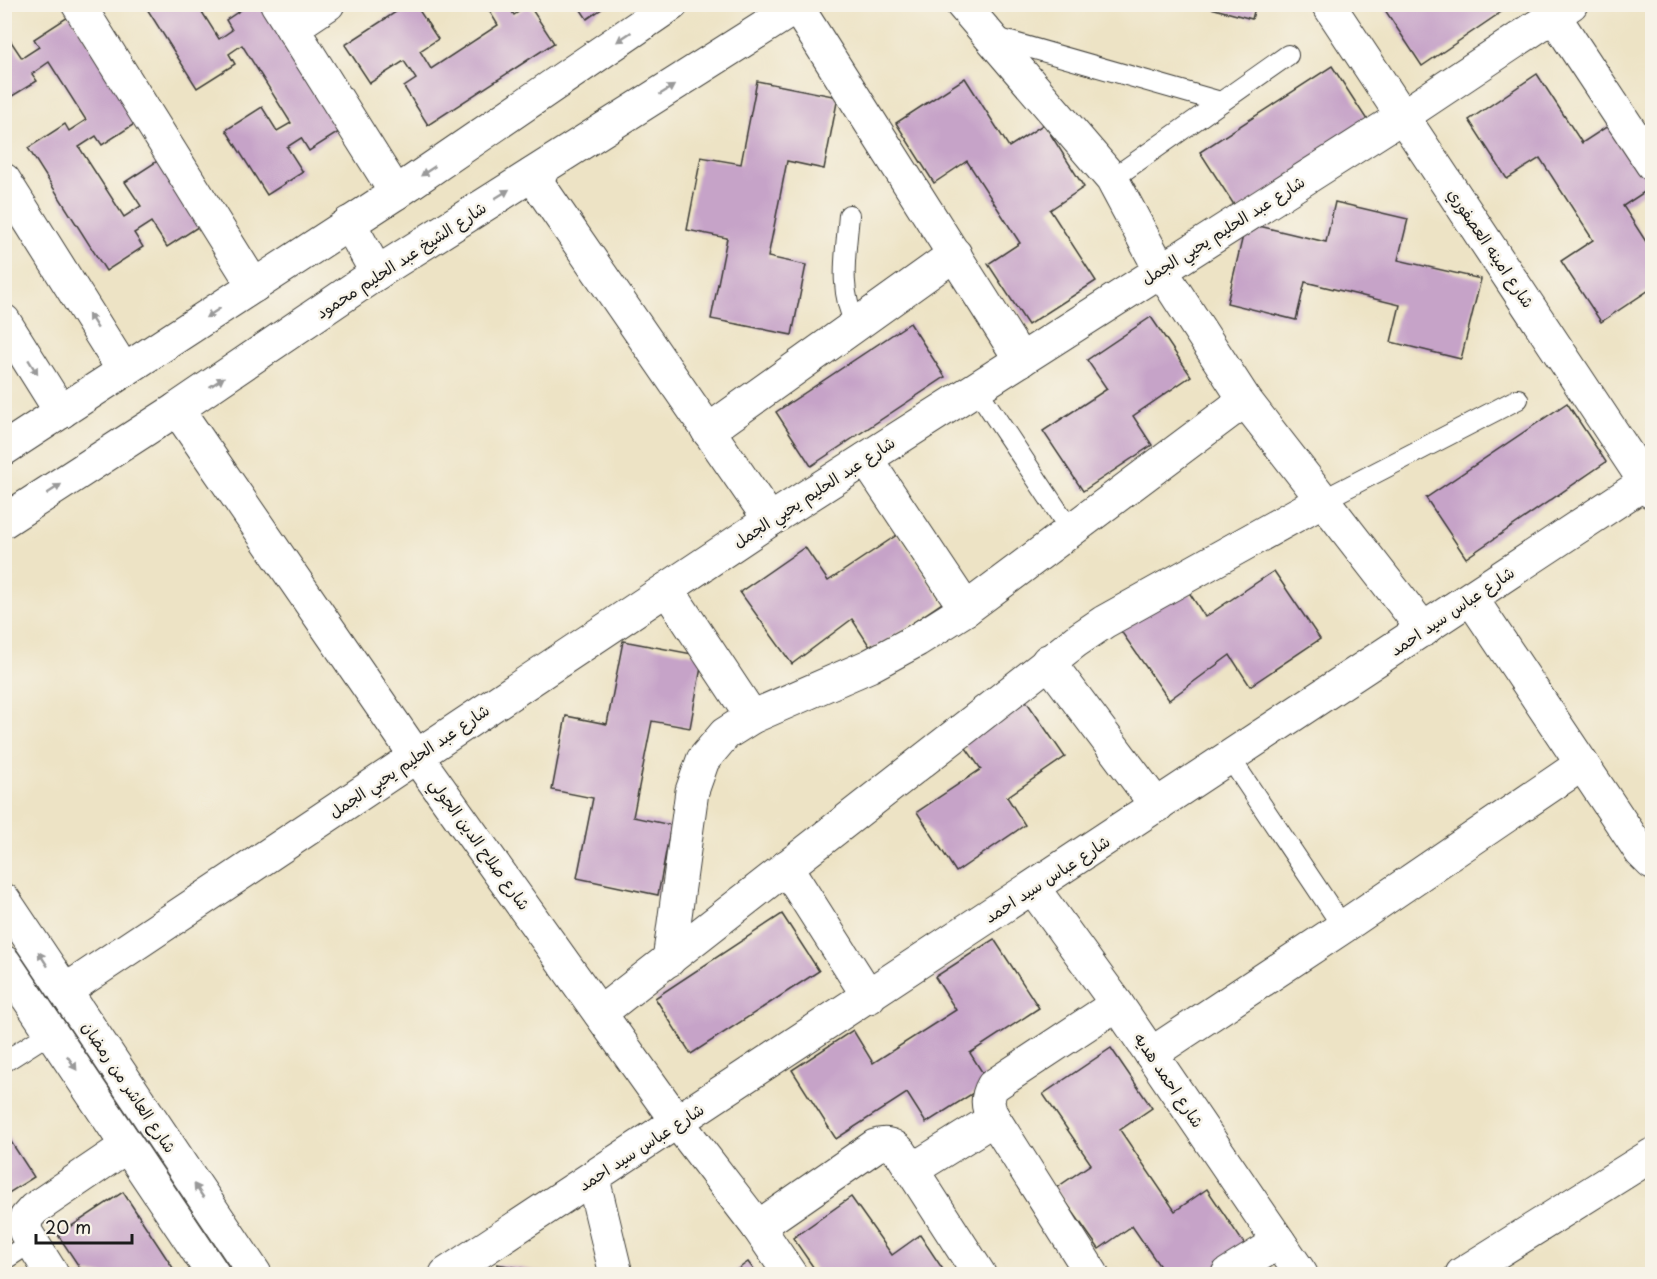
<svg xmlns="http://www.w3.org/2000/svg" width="1657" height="1279" font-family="'Playpen Sans','Playpen Sans Arabic',sans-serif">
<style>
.building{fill:#c6a3c8}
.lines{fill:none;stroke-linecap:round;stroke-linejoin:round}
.service-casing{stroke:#3b3a35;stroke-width:22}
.minor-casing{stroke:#3b3a35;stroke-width:35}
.tertiary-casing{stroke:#3b3a35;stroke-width:35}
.service{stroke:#fff;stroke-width:20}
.minor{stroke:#fff;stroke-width:33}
.tertiary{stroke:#fff;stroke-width:33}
.oneway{fill:#999}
.labels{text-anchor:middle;stroke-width:5;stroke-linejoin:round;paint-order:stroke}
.street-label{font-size:16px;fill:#1c1c1c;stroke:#f7f3e8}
</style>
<rect width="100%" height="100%" fill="#f7f3e8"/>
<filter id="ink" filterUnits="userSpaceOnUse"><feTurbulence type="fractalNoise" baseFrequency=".0167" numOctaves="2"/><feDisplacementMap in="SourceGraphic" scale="12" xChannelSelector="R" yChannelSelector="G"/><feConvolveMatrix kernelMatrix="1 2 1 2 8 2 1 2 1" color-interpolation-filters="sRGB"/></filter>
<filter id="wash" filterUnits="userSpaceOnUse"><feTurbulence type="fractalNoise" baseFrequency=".008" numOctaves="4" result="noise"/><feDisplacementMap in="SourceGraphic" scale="24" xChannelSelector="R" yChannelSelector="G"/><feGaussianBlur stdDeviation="1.35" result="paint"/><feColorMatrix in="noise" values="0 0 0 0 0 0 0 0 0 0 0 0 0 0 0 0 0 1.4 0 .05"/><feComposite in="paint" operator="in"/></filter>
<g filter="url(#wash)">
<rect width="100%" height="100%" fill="#ede3c5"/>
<g id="blocks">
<g class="building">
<polygon points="144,4 197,4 219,39 232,30 226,20 250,4 273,4 350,125 309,151 301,138 287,147 303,172 267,195 226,130 262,107 277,131 291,123 242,45 229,54 235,64 197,88"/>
<polygon points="408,4 415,4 438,39 420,51 431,69 498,25 485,4 507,4 514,15 529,5 554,43 428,125 404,87 416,79 404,61 370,83 345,45"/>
<polygon points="577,4 609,4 587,19"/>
<polygon points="1196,4 1256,4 1252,19"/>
<polygon points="1381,4 1513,4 1422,66"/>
<polygon points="469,5 485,5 473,12"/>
<polygon points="71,15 139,121 102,145 96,136 79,147 124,217 141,206 125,182 162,158 204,223 167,247 151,222 134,233 143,247 106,271 28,148 65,124 69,131 86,120 49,62 32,74 37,81 4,101 4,31 22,58 39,47 34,39"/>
<polygon points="1332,66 1371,126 1238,211 1200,152"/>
<polygon points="1537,74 1582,143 1617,120 1652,175 1652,187 1623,206 1652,251 1652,288 1601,322 1561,261 1593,240 1540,158 1507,179 1469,120"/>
<polygon points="965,78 1009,147 1044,124 1084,187 1050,210 1096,281 1028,325 988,264 1020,243 967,161 934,183 896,123"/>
<polygon points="757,81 838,97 824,169 787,161 768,257 806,265 792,335 711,319 727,238 687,230 701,157 741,164"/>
<polygon points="1335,202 1408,219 1398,260 1481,279 1461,359 1391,342 1400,305 1305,282 1296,320 1227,303 1246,223 1326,242"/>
<polygon points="1151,317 1191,376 1133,416 1152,445 1083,491 1043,431 1107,389 1087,360"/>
<polygon points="910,323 945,377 811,466 776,412"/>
<polygon points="4,340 17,361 4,369"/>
<polygon points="1567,403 1606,462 1466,558 1426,498"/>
<polygon points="897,535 942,603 872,650 852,619 792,664 740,592 805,547 828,581"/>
<polygon points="1274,571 1320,639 1250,686 1230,655 1169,700 1118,627 1183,583 1205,617"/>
<polygon points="623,641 703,656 690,728 652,721 633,817 671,825 658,895 577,878 593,798 552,790 566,716 607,724"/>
<polygon points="1024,698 1065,757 1007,797 1025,825 956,872 917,812 981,769 961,741"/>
<polygon points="782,914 819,971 691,1054 655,998"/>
<polygon points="994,939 1039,1008 970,1053 989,1083 926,1123 907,1093 836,1139 792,1070 853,1030 873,1063 956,1010 935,977"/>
<polygon points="1111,1048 1152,1108 1120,1130 1175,1211 1207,1189 1247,1248 1207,1274 1165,1274 1132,1226 1099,1249 1056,1188 1091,1164 1043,1094"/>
<polygon points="4,1131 34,1177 4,1196"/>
<polygon points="123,1192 177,1274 84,1274 58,1235"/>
<polygon points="851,1197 892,1255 920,1235 946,1274 818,1274 793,1238"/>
<polygon points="748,1262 757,1274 731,1274"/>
<polygon points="497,1264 547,1273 547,1274 495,1274"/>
</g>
</g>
</g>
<g filter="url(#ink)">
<use href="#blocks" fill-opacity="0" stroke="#3b3a35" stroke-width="1.5"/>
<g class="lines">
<g class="service-casing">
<g id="service">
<polyline points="993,37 1221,102"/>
<polyline points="1112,179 1288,55"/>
<path d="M849 215C846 253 838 290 856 325"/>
<polyline points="976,388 1071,531"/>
<polyline points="1323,500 1518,399"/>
<polyline points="1230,758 1343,927"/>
<polyline points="4,1062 51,1032"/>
<polyline points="4,1260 31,1242"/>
</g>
</g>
<g class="minor-casing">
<g id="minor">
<polyline points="78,4 254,286"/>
<polyline points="277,4 396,193"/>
<polyline points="962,4 1112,179 1160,269 1245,400 1424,630"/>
<polyline points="1328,4 1652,492"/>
<polyline points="797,7 1021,360"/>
<polyline points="1554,16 1652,164"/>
<polyline points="292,28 328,4"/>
<polyline points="532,175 770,520"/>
<polyline points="4,180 124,371"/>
<polyline points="4,321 61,412"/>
<polyline points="177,409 416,756 678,1123 758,1227 790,1274"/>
<polyline points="708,431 955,254"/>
<polyline points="866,459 966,609"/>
<polyline points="667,589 752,717"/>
<polyline points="1471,598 1641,852 1652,863"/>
<polyline points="1048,661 1157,806"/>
<polyline points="786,867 869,997"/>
<polyline points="1033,888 1117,1004 1301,1274"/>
<polyline points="669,960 692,791 703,760 725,734 752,717 869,666 917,640 966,609 1245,400"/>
<polyline points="65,991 770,520 1403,116 1571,4"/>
<polyline points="600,1013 1076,641 1104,622 1323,500"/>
<polyline points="1151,1054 1343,927 1582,764"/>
<polyline points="912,1170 994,1119"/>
<polyline points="593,1179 616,1274"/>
<path d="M758 1227 875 1146C886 1142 893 1144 901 1153L979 1274"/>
<polyline points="52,1274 25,1231 26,1218 34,1209 127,1146"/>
<polyline points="446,1274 1646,482"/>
<path d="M1092 1274 994 1119C987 1108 986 1098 993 1086L1117 1004"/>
<polyline points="1228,1274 1279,1242"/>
<polyline points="1462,1274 1652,1155"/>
</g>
</g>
<g class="tertiary-casing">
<g id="tertiary">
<polyline points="349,223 377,273"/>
<polyline points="4,449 396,193 672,4"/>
<polyline points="4,521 177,409 377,273 801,4"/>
<polyline points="4,900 255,1274"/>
<polyline points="4,962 213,1274"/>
</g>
</g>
<use href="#service" class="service"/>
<use href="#minor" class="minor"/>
<use href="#tertiary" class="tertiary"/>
</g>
<defs><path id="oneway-solid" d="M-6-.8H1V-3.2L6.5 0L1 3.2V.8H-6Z" transform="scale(1.5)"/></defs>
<g class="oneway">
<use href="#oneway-solid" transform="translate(624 37) rotate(146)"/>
<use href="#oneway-solid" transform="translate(667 90) rotate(-32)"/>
<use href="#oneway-solid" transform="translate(428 171) rotate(146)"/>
<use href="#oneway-solid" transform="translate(502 194) rotate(-32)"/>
<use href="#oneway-solid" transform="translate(213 313) rotate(147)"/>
<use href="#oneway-solid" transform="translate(93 321) rotate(-122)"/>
<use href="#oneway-solid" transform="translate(33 367) rotate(58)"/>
<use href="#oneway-solid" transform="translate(217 382) rotate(-34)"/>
<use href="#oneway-solid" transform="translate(54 489) rotate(-33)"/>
<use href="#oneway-solid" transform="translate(43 959) rotate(-123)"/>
<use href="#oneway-solid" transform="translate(72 1063) rotate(56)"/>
<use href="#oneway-solid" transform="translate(199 1191) rotate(-124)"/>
</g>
</g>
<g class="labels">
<g class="street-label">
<text transform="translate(1223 230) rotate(-32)" y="6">شارع عبد الحليم يحيي الجمل</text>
<text transform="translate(1491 248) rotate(56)" y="6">شارع امينه العصفوري</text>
<text transform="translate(401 260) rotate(-33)" y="6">شارع الشيخ عبد الحليم محمود</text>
<text transform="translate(814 492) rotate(-33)" y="6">شارع عبد الحليم يحيي الجمل</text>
<text transform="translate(1452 611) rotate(-34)" y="6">شارع عباس سيد احمد</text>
<text transform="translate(409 761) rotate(-34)" y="6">شارع عبد الحليم يحيي الجمل</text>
<text transform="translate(480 844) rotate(54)" y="6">شارع صلاح الدين الجولي</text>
<text transform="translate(1047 879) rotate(-33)" y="6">شارع عباس سيد احمد</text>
<text transform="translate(1169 1080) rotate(56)" y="6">شارع احمد هديه</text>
<text transform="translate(129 1087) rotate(56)" y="6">شارع العاشر من رمضان</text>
<text transform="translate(641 1147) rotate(-33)" y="6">شارع عباس سيد احمد</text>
</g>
</g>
<rect width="1657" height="1279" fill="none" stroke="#f7f3e8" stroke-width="24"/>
<path d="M36 1234v9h96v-9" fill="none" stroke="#1c1c1c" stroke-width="3"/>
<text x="45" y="1234" font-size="18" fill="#1c1c1c" stroke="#f7f3e8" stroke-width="4.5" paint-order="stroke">20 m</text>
</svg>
